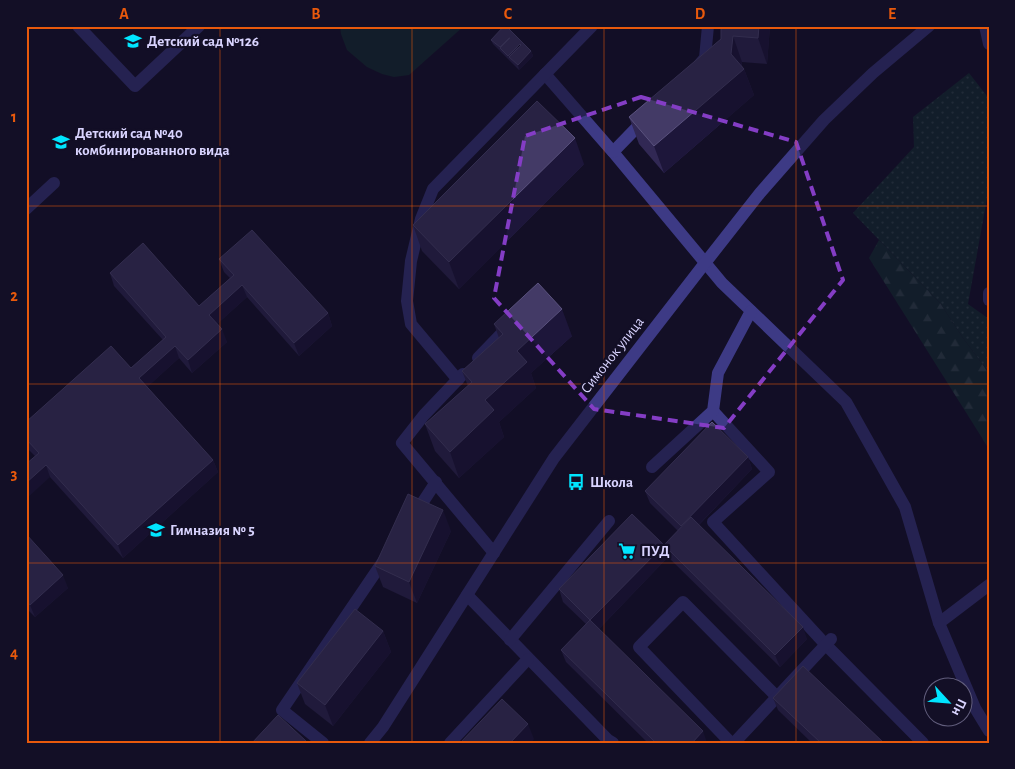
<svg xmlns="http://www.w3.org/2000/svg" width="1015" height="769" font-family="'Alegreya Sans',sans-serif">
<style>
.grass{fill:url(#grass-dots)}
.forest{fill:url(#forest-firs)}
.green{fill:#12302f}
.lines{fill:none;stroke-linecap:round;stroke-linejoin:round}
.minor{stroke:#3d3a85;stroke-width:12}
.wall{fill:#312854}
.shaded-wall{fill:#1d163a}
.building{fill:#433a66;stroke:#5a527e}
.marked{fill:none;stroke:#843dc5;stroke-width:4;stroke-dasharray:10 6;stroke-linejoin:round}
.grid{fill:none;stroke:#e8590c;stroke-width:1;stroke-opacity:0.55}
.labels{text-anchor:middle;stroke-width:4.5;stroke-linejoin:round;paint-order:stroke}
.poi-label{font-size:15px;font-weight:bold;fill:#d9d4ff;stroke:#130f26;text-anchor:start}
.street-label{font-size:15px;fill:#d9d4ff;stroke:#130f26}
.neatline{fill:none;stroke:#e8590c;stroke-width:2}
.grid-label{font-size:16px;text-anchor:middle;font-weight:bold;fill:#e8590c}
</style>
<defs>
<pattern id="grass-dots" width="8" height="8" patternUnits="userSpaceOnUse" patternTransform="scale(1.25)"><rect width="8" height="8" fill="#12302f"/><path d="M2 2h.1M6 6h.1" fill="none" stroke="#344d4e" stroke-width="1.8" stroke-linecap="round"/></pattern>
<pattern id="forest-firs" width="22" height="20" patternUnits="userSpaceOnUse" patternTransform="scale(1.25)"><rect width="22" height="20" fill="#12302f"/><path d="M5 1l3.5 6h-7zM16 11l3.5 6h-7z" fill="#344d4e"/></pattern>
</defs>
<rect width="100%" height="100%" fill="#130f26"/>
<polygon class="grass" points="969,73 987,96 989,113 989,187 968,304 989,319 989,373 963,338 940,303 853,213 914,147 913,117"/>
<polygon class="forest" points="879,240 940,303 963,338 989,373 989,449 869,258"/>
<polygon class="green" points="340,26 464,26 409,75 394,77 382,74 367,67 347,50 341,34"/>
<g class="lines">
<g class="minor">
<polyline points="78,26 135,86 199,26"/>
<polyline points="985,26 989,44"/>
<polyline points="699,65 705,58 708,26"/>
<polyline points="545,74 613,152 722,283 846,402 905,507 939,623"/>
<polyline points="613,152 646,118"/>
<polyline points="26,209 54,183"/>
<polyline points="989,293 989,300"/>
<polyline points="478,358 506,329"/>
<polyline points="463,374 424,415 402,443 494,553"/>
<polyline points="458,380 411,324 407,301 411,261 421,219 433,189 592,26"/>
<polyline points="713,411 769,472 713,522 826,645 923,743"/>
<polyline points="652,467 713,411 718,373 751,311"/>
<polyline points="415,514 436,482"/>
<polyline points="989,585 939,623 975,708 989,731"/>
<polyline points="467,595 608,740 613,743"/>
<polyline points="510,640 609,521"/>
<polyline points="323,743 282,710 386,557"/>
<polyline points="370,743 383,727 554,458 705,263 760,193 824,120 873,73 929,26"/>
<polyline points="450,743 528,659"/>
<polyline points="731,743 639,647 683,602 777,697"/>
<polyline points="734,743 831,639"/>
</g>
</g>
<g class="wall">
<polygon points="770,26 767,64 742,62 742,66 744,69 754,95 664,173 639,144 629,117 721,39"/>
<polygon points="491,40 531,51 533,56 519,70 493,44"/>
<polygon points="584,164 459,289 422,251 413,225"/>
<polygon points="219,259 328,313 332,326 299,356 247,297 217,324 227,342 192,373 179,358 147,387 213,460 218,472 123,558 50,477 35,456 26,447 26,422 131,368 163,340 114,286 110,273 199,306 230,278 224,272"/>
<polygon points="494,324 572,336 531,373 536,388 499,422 504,437 459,478 435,451 425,424 468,386 462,371 499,338"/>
<polygon points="748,457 752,469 699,525 807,639 780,667 668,557 599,629 707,743 648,743 566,662 561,650 586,624 563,602 559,589 664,545 678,531 650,503 645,491"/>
<polygon points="451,531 417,603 383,587 375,566"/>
<polygon points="26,534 68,588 35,617 26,608"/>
<polygon points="383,631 391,652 333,726 305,704 297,683"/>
<polygon points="773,698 884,743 812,743 778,710"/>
</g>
<g class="shaded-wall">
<polygon points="759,26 770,26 767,64 758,38"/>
<polygon points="733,36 742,62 741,71 744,69 754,95 664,173 654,146 731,54"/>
<polygon points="531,51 533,56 519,70 518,65"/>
<polygon points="575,138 584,164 459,289 449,262"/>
<polygon points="242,285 247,297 214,327 209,315"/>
<polygon points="562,309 572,336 531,373 536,388 499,422 504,437 459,478 450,452 517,351"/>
<polygon points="328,313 332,326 299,356 294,343"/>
<polygon points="222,329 227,342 192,373 188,360"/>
<polygon points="175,346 179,358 144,390 139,378"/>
<polygon points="748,457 752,469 686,538 681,526"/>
<polygon points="213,460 218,472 123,558 118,545"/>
<polygon points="46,465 50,477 26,499 26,483"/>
<polygon points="443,510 451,531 417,603 409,582"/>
<polygon points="664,545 668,557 595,633 590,620"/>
<polygon points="63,575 68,588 35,617 30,605"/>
<polygon points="803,627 807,639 780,667 775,655"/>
<polygon points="383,631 391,652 333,726 325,705"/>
<polygon points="528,724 534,739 531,743 510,743"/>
<polygon points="703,731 707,743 692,743"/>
</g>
<g class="building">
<polygon points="504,26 506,26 531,51 518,65 509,57 521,45 520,44 508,56 500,48 510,38 509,38 500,47 491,40"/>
<polygon points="721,26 759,26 758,38 733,36 731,54 744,69 654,146 629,117 721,39"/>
<polygon points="537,101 575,138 449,262 413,225"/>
<polygon points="252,230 328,313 294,343 242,285 209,315 222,329 188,360 175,346 139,378 213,460 118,545 46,465 26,483 26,464 39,453 26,439 26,422 111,346 131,368 166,337 110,273 143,243 199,306 234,275 219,259"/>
<polygon points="538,283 562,309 517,351 527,362 485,400 494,410 450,452 425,424 472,382 462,371 503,334 494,324"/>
<polygon points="712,422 748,457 681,526 645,491"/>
<polygon points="408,494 443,510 409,582 375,566"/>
<polygon points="632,514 664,545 590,620 559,589"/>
<polygon points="691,517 803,627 775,655 664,545"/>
<polygon points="26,534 63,575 30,605 26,600"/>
<polygon points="355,609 383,631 325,705 297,683"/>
<polygon points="590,620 703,731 692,743 656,743 561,650"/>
<polygon points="803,666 884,743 821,743 773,698"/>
<polygon points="502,699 528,724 510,743 460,743"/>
<polygon points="278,715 306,741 304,743 252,743"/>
</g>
<path d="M0 0H1015V769H0ZM641 97 796 142 843 280 724 428 594 409 494 298 525 136Z" fill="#130f26" fill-opacity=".55" fill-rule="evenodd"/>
<path class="marked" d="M641 97 796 142 843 280 724 428 594 409 494 298 525 136Z"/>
<path class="grid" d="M220 26V743M412 26V743M604 26V743M796 26V743M26 206H989M26 384H989M26 563H989"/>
<defs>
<g id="school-bare" transform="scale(1.35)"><path d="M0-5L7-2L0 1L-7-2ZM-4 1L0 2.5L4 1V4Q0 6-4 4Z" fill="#00e5ff" stroke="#130f26" stroke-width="2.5" paint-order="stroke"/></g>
<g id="bus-bare" transform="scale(1.35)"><path d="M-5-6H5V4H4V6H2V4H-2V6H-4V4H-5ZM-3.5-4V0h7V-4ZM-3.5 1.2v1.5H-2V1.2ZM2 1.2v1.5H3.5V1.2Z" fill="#00e5ff" stroke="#130f26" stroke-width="2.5" paint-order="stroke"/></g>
<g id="supermarket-bare" transform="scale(1.35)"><path d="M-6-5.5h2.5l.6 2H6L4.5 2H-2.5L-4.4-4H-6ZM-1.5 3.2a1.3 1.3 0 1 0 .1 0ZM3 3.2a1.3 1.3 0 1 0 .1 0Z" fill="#00e5ff" stroke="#130f26" stroke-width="2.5" paint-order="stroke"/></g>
</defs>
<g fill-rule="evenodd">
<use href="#school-bare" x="133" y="41"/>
<use href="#school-bare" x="61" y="142"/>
<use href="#bus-bare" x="576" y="482"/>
<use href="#school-bare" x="156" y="530"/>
<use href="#supermarket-bare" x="627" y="551"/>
</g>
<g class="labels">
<g class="poi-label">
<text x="147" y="46">Детский сад №126</text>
<text x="75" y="138">Детский сад №40<tspan x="75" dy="17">комбинированного вида</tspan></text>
<text x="590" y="487">Школа</text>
<text x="170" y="535">Гимназия № 5</text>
<text x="641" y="556">ПУД</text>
</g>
<g class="street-label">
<text transform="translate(612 355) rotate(-52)" y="5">Симонок улица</text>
</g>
</g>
<rect width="1015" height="769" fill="none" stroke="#130f26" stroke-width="55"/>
<g transform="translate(948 702) rotate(116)"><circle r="24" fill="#130f26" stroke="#625e7d"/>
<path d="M0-4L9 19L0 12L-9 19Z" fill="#00e5ff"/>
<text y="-8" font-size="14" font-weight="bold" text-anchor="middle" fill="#d9d4ff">Пн</text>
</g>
<rect x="28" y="28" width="960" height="714" class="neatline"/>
<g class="grid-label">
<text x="124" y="19">A</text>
<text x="316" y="19">B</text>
<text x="508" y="19">C</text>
<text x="700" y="19">D</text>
<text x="892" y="19">E</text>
<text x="14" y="122">1</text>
<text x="14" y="301">2</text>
<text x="14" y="479">3</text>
<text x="14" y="658">4</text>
</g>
</svg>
